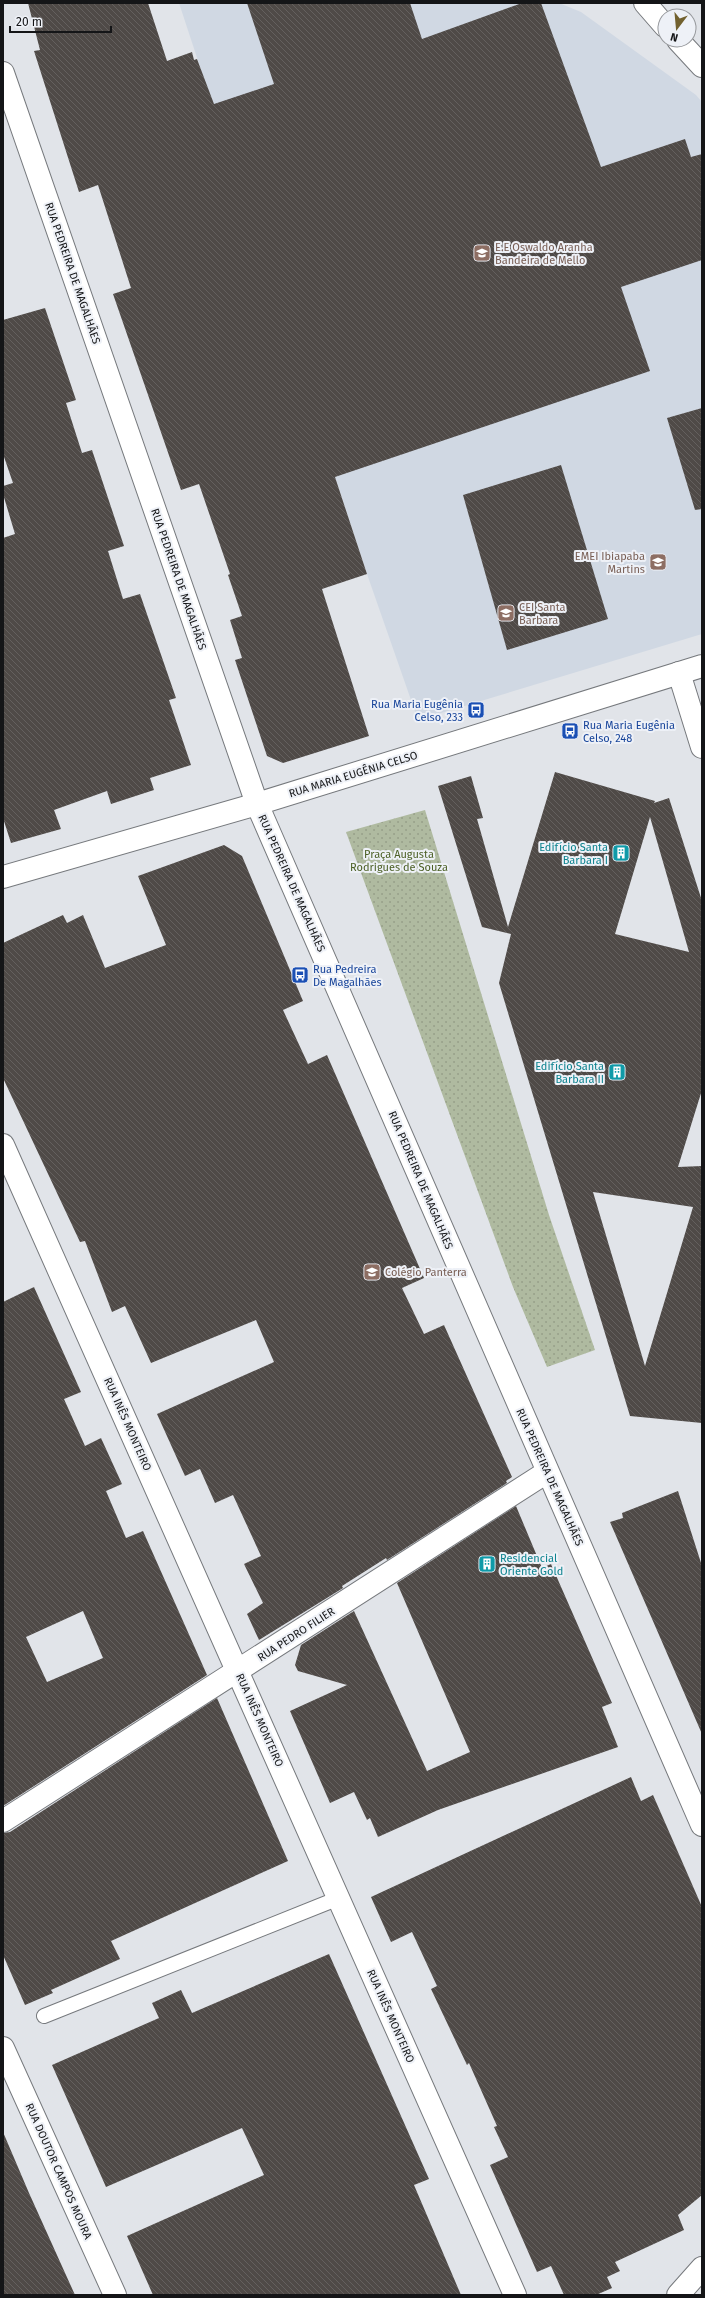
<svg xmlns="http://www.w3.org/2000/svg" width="705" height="2298" font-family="'Fira Sans',sans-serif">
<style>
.built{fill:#d0d8e3}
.park{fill:url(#park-dots)}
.building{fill:url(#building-back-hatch);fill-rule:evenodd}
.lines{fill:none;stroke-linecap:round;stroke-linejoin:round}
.lane-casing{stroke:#76797d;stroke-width:16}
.street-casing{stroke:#76797d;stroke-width:24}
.lane{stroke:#fff;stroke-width:14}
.street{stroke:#fff;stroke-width:22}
.labels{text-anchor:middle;stroke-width:4;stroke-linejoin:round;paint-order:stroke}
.education-label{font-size:11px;fill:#785e54;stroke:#eef1f7;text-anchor:start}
.street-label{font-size:11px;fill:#141517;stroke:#eef1f7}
.transit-label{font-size:11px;fill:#164399;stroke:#eef1f7;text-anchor:start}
.culture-label{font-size:11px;fill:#0d838f;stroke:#eef1f7;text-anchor:end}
.park-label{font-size:11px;fill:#4c6026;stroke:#eef1f7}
</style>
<defs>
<pattern id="park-dots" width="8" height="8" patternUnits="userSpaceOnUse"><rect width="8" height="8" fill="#afbaa0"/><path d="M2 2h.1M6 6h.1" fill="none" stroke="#969f89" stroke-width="1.8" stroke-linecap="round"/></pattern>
<pattern id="building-back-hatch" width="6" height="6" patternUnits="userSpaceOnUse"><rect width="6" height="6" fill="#4f4a47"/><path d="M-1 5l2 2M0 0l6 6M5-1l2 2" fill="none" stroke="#64605e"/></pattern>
</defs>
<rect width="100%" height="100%" fill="#e1e4e9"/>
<polygon class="built" points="179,3 559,3 581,12 696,95 702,102 702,634 418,720 367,574"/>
<polygon class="park" points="425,810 549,1215 595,1350 547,1367 513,1287 346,832"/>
<g class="building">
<polygon points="28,3 148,3 167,61 192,52 194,60 197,59 214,104 274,84 247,3 410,3 422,39 522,3 541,3 601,167 685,139 691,157 702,154 702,260 621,287 650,371 335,477 367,574 322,589 369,736 283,763 267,756 235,660 242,658 230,620 242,616 228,575 230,574 199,484 181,490 113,294 131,288 98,185 79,192 34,51 40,50"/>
<polygon points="45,308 76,400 66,403 82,453 92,450 124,546 108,551 123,599 140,594 176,698 169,700 191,765 150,778 154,790 111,804 107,791 54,810 61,829 11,843 3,818 3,538 15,534 3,494 3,486 13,483 3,454 3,320"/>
<polygon points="702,408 702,509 695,510 667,418"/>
<polygon points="561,465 608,619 507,650 463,495"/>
<path d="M555 772 655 801 654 803 669 798 702 901V1090L678 1167 702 1166V1423L630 1416 499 983 511 934 482 927 438 786 471 776 483 818 477 819 508 927ZM650 817 689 952 615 934ZM593 1192 693 1207 645 1366Z"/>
<polygon points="224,845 242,856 303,1001 283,1010 308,1064 327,1055 424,1278 402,1288 424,1334 444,1325 512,1477 506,1481 507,1483 387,1560 386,1558 342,1586 343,1588 259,1640 247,1614 263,1603 244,1564 261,1556 233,1495 215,1503 200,1469 185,1476 157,1414 274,1362 256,1320 151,1363 125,1306 112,1312 85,1241 80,1242 3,1078 3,943 63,915 67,923 83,915 105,968 166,945 138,876"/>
<path d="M34 1287 81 1392 64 1399 85 1446 101 1438 122 1484 106 1491 126 1538 143 1531 207 1675 3 1806V1302ZM83 1611 103 1658 47 1682 26 1637Z"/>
<polygon points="678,1491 702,1566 702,1734 610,1522 623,1518 622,1513"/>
<polygon points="516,1506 542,1568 551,1564 612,1703 602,1707 618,1747 438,1810 378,1837 370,1818 367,1820 354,1792 330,1803 290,1711 347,1685 298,1671 295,1665 301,1645 354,1611 427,1771 470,1752 397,1583"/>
<polygon points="217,1698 288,1861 111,1941 120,1959 51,1990 53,1993 25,2005 3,1955 3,1833 10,1832"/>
<polygon points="631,1777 641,1801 653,1795 702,1907 702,2195 678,2215 684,2230 615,2262 620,2271 607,2277 612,2288 596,2295 564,2295 551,2266 537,2272 490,2165 508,2157 494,2127 497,2126 469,2063 467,2065 431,1989 437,1986 412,1932 391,1942 371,1897"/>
<polygon points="329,1954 429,2179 414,2185 461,2295 153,2295 127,2236 264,2175 242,2128 106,2187 52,2065 159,2018 152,2003 181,1990 192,2013"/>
<polygon points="3,2132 29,2193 75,2295 3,2295"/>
</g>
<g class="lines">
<g class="lane-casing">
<polyline id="lane" points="44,2016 339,1898"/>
</g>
<g class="street-casing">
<g id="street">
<polyline points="645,3 665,26"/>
<polyline points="678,40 702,66"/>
<polyline points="3,73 257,804 702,1825"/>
<polyline points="679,673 702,747"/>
<polyline points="3,877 257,804 702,666"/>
<polyline points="3,1145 515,2295"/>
<polyline points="3,1821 547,1472"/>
<polyline points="3,2048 115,2295"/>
<polyline points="678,2295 702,2268"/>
</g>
</g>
<use href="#lane" class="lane"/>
<use href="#street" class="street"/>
</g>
<defs>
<g id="school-square" transform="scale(0.9)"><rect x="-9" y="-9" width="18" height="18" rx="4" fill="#8d6e63" stroke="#eef1f7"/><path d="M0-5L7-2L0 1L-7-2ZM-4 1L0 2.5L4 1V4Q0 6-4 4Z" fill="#fff"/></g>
<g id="bus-square" transform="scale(0.9)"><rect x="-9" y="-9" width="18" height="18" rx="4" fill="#1a4fb4" stroke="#eef1f7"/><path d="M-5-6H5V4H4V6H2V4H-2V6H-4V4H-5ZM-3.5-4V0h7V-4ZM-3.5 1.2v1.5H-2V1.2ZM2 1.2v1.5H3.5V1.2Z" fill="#fff"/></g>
<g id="building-square" transform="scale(0.9)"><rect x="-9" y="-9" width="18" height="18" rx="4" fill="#0f9aa8" stroke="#eef1f7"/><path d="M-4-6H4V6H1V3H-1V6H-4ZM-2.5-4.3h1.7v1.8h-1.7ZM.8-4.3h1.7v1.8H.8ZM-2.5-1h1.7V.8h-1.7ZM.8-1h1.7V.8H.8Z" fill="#fff"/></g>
</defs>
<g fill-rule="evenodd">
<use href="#school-square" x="482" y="253"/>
<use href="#school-square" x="658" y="562"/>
<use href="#school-square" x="506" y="613"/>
<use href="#bus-square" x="476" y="710"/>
<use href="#bus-square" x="570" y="731"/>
<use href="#building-square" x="621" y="853"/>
<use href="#bus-square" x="300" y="975"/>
<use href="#building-square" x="617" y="1072"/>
<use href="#school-square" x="372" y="1272"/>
<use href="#building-square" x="487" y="1564"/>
</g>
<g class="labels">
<g class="education-label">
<text x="495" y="251">E.E Oswaldo Aranha<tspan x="495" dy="13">Bandeira de Mello</tspan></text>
<text x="645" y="560" text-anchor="end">EMEI Ibiapaba<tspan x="645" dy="13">Martins</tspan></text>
<text x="519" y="611">CEI Santa<tspan x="519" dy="13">Barbara</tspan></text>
<text x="385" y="1276">Colégio Panterra</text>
</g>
<g class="street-label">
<text transform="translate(73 273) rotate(71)" y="4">RUA PEDREIRA DE MAGALHÃES</text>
<text transform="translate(179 579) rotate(71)" y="4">RUA PEDREIRA DE MAGALHÃES</text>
<text transform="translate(353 774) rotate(-17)" y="4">RUA MARIA EUGÊNIA CELSO</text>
<text transform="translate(292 883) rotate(66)" y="4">RUA PEDREIRA DE MAGALHÃES</text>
<text transform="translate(421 1180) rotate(67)" y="4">RUA PEDREIRA DE MAGALHÃES</text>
<text transform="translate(128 1424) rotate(66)" y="4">RUA INÊS MONTEIRO</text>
<text transform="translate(550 1477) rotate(66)" y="4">RUA PEDREIRA DE MAGALHÃES</text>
<text transform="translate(296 1634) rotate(-33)" y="4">RUA PEDRO FILIER</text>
<text transform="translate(260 1720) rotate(66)" y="4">RUA INÊS MONTEIRO</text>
<text transform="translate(391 2016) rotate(66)" y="4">RUA INÊS MONTEIRO</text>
<text transform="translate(59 2171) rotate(66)" y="4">RUA DOUTOR CAMPOS MOURA</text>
</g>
<g class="transit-label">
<text x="463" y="708" text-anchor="end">Rua Maria Eugênia<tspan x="463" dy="13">Celso, 233</tspan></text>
<text x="583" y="729">Rua Maria Eugênia<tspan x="583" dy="13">Celso, 248</tspan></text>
<text x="313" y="973">Rua Pedreira<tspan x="313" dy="13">De Magalhães</tspan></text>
</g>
<g class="culture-label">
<text x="608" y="851">Edifício Santa<tspan x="608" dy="13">Barbara I</tspan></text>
<text x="604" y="1070">Edifício Santa<tspan x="604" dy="13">Barbara II</tspan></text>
<text x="500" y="1562" text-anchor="start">Residencial<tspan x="500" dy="13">Oriente Gold</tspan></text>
</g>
<g class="park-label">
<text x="399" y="858">Praça Augusta<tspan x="399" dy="13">Rodrigues de Souza</tspan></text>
</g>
</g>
<rect width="705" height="2298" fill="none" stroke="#141517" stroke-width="8"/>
<g transform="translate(677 28) rotate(196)"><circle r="19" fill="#eef1f7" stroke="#97999d"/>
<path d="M0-3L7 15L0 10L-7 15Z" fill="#72612f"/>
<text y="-6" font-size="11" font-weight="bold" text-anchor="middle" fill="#141517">N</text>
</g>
<path d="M10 26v6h101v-6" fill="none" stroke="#141517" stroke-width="2"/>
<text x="16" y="26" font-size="12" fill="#141517" stroke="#eef1f7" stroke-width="3" paint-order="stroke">20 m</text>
</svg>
